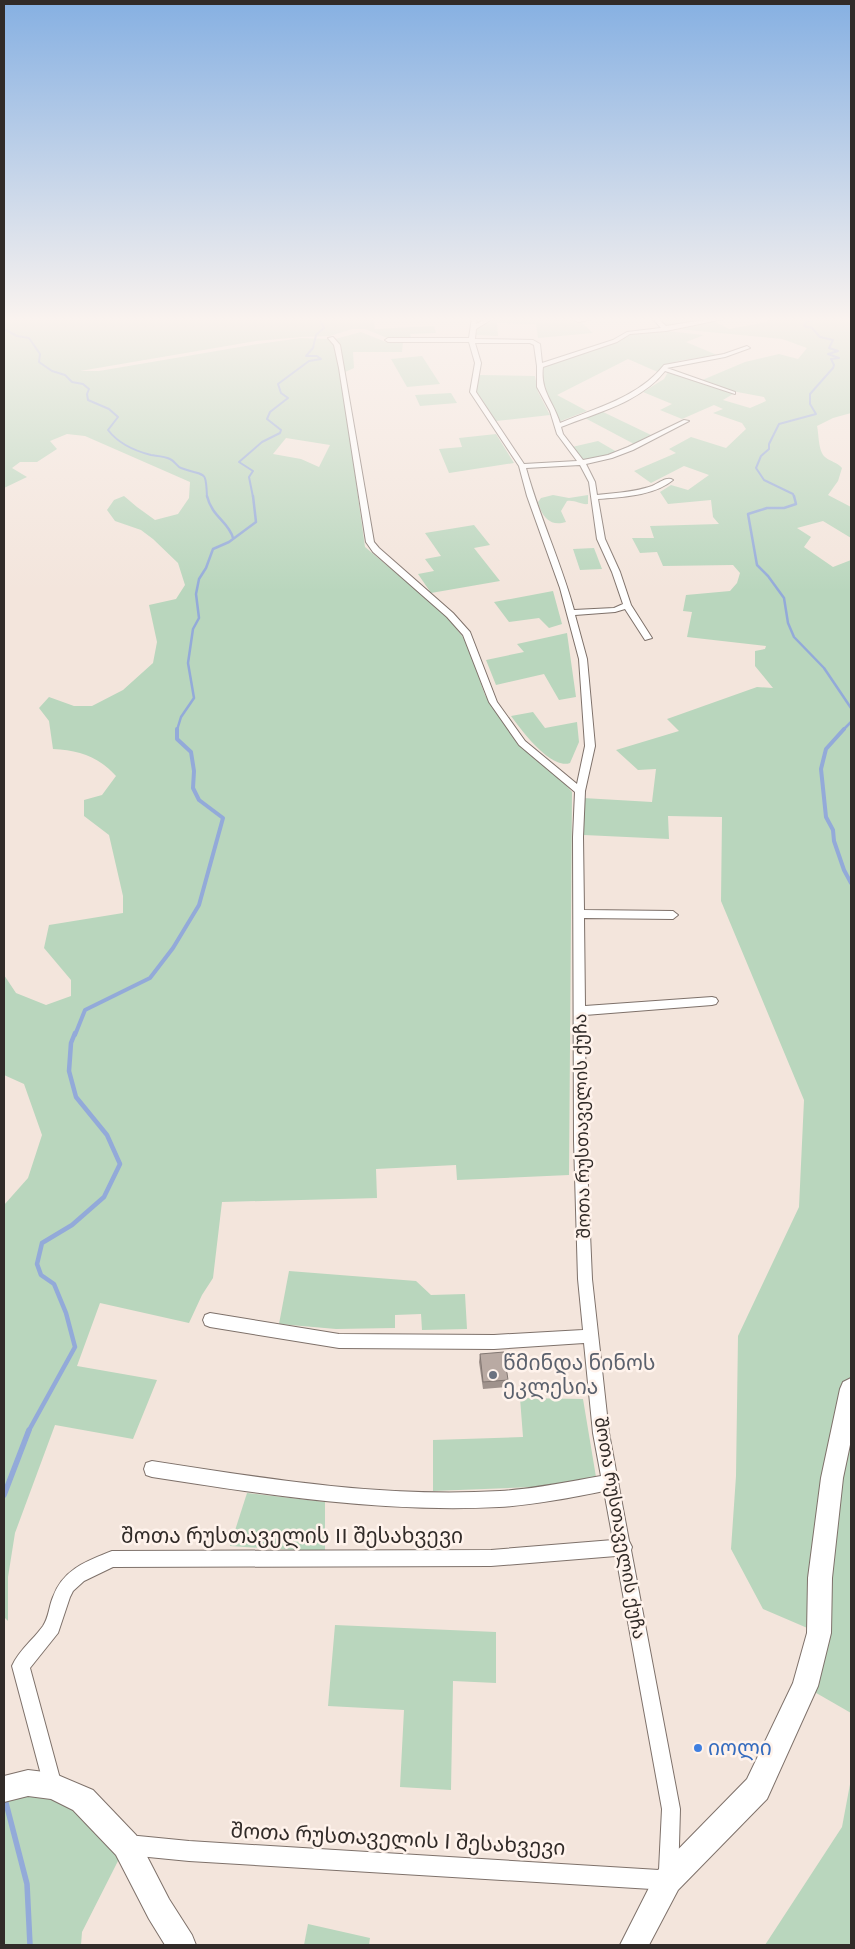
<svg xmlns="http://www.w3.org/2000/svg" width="855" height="1949" font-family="'Golos Text','Noto Sans Georgian',sans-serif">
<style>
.green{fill:#b9d6bd;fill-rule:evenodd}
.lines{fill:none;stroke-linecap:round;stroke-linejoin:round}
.stream-far4{stroke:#93aad9;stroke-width:2}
.stream-far3{stroke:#93aad9;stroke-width:2.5}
.stream-far2{stroke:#93aad9;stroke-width:4}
.stream-far1{stroke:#93aad9;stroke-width:4.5}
.stream{stroke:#93aad9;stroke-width:5.5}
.street-casing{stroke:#7e716a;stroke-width:2}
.secondary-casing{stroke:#7e716a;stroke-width:2}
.street{fill:#fff;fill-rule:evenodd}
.secondary{fill:#fff;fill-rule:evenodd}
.wall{fill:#9f928c}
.building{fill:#b9aaa3;stroke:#827772}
.worship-dot{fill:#6b7280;stroke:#fff3ec;stroke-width:2}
.shop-dot{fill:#3f7fe0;stroke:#fff3ec;stroke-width:2}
.labels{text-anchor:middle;stroke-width:5;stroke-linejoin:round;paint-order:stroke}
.street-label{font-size:18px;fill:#312b28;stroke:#fff3ec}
.near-worship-label{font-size:21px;fill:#5b616d;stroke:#fff3ec;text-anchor:start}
.near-street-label{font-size:21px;fill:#312b28;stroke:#fff3ec}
.near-shop-label{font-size:21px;fill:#366cbe;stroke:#fff3ec;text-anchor:start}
</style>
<rect width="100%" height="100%" fill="#f3e5dc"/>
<g class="green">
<path d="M4 318H373L375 329 434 326 436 333 410 334 412 339H390L365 329H352L330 336 302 337 256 341 80 371H99L258 344 301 338 330 339 335 346 340 366 365 547 446 615 466 641 485 695 517 742 563 782 572 792 569 1175 457 1180 456 1165 376 1169 377 1198 222 1202 213 1278 202 1295 189 1323 100 1303 77 1366 157 1380 133 1439 55 1425 15 1533 8 1577V1621L4 1617V1205L28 1178 42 1135 24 1084 4 1075V975L16 993 46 1005 71 996V980L44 948 49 925 123 913V896L109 835 84 816V800L102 795 116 776C99 757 79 750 53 749L49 721 39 708 49 697 74 706H92L123 690 153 663 157 642 149 605 176 599 185 585 178 563 153 539 141 530 115 521 107 510 114 500 124 496 137 507 155 520 178 514 189 498 190 482 85 436 67 434 50 441 57 449 37 462H20L12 468 27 477 4 488ZM286 438 330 445 319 467 301 459 273 454Z"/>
<polygon points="494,318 586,318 574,320 580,321 593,333 538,338 536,324 497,323 498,336 476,335 477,328"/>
<polygon points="657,318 719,318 666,327"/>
<path d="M768 318H851V413L833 418 817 426C819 434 818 451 825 457 831 462 837 462 842 468L838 481 828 495 851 507V538L823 521 797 528 811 537 804 547 833 567 851 560V1389L849 1393 819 1633 763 1609 731 1549 736 1476 738 1336 799 1207 804 1100 721 901 722 817 668 816 669 839 584 835 583 798 652 802 656 769 638 770 616 750 679 731 667 719 757 687 773 688 755 666V651L765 649 766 646 687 637 692 612 683 611 686 595 730 591 737 583 740 573 733 565 663 566 657 552 640 553 632 538H654L650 526 719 524 713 517 711 500 668 504 660 492 671 485 688 490 709 475 684 466 651 483 634 471 676 453 669 449 691 437 726 448 746 429 742 423 713 413 723 409 714 405 682 419 660 410 672 404 643 392 664 379 668 372 733 394 723 400 750 408 766 401 764 397 716 388 700 381 745 362 779 354 798 359 807 348 782 339 667 328 714 321 729 329 766 322Z"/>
<path d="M667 331 704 335 686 342 717 355 678 361 664 366 660 373 628 359 557 395 587 411 558 422C556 400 538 392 543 367L618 342 631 334Z"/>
<polygon points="361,332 386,342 403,342 402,352 353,352 354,368 345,372 340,345 335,339"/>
<polygon points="422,356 440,384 407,387 391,359"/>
<polygon points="479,375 535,376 538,392 550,415 496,421 476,391"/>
<polygon points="451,393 457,403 420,406 415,395"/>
<polygon points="599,410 651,435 634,444 583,417"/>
<polygon points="496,434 514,463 449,473 439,449 462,447 459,438"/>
<polygon points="598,441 617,452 583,461 572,447"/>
<path d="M553 495 569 498 588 495V504C581 505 576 500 567 501L561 511 566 522C550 527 542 517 538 502L541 498Z"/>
<polygon points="474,525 490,545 474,548 500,581 431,593 418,574 434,571 425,559 441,556 425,533"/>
<polygon points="594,548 602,569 580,570 573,549"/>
<polygon points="553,591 562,624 549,628 539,618 509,622 494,602"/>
<polygon points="567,633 576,697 559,700 544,674 496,685 486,660 524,652 517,644"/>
<path d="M533 712 545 728 577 722 579 742 570 763C551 770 522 731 511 716Z"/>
<polygon points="289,1271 416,1281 431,1295 465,1294 467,1329 422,1330 421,1314 395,1315 395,1328 336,1329 279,1324"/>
<polygon points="520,1398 583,1399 596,1477 558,1486 433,1491 433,1440 523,1437"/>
<polygon points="851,1416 851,1713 811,1690 848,1421"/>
<polygon points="247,1493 325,1502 325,1552 230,1546"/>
<polygon points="335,1625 496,1632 496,1683 453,1681 451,1790 400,1787 404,1710 328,1706"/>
<polygon points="851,1779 851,1945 765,1945 842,1827"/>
<polygon points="21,1786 55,1793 101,1829 119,1859 82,1932 81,1945 4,1945 4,1795"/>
<polygon points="308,1924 370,1938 369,1945 304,1945"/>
</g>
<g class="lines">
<g class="stream-far4">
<path d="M4 329 17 336 29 338 40 354 39 362 52 371 65 375 72 382 83 384 89 389 87 394 88 400 109 409 118 417 108 430C118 443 135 451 151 455 157 456 164 456 170 459 175 461 177 467 181 468 205 477 206 468 207 497"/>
<polyline points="253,497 249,477 253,471 239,462 262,442 280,433 281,430 267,419 270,412 288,398 281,393 278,384 309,361 321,359 317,356 306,356 313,348 316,335 324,328 319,318"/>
<polyline points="794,497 793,494 764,480 756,468 761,456 769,449 769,444 779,424 816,414 810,404 810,394 833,368 834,365 831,359 839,358 828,354 838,351 829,348 833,340 820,337 812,328 804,326 806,322 821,318"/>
</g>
<g class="stream-far3">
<path d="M207 496C212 517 229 522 233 538"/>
<polyline points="794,496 796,504 784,508 767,508 748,514 757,565 768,576 784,598 788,623 794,637 824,668 851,708"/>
<polyline points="177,730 181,717 194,698 188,663 193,629 199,618 196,594 199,579 206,568 213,549 229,542 256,522 253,496"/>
<polyline points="843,730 851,722"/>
</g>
<g class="stream-far2">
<polyline points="844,729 826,749 821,769 826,817 833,830 834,841 844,870 851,883"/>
<polyline points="75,1035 85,1010 150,978 173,948 199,905 223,818 199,800 193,788 194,771 191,752 177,739 177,729"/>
</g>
<polyline class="stream-far1" points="28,1432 75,1347 66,1313 54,1284 41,1275 37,1264 42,1243 72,1225 104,1197 120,1164 107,1135 76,1097 69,1071 71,1043 75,1033"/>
<g class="stream">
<polyline points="4,1495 29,1430"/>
<polyline points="6,1803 27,1884 30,1945"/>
</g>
<g class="street-casing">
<g id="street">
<path d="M472 318H477L476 324 488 318H494L476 329 475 339 533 340 540 344 542 363 613 340 627 332 661 328 652 318H657L666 326 717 318H728L666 331 630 334 617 342 543 367C540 391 553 401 560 423 596 408 639 397 664 365L724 354 747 346 750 348 725 357 667 368 735 392V394L665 371C641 402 596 413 561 427L563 434 583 460 608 455 628 447 684 420 689 421 633 450 612 458 586 464 595 482 597 495C616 493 635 492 652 486 659 483 667 476 673 480 654 496 622 497 598 499L605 539 620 572 631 605 652 638 645 640 625 609 615 612 575 615 587 659 595 746 585 791 583 837 584 910 673 911 678 915 673 919 584 918 585 1006 712 997 716 998 718 1001 716 1004 712 1005 585 1015 586 1141 592 1279 609 1433 629 1541 632 1547 631 1550 680 1809 678 1880 675 1887 668 1890 189 1861 128 1855 121 1852 118 1845 121 1838 128 1835 189 1841 659 1870 662 1809 616 1556 491 1566 113 1567 84 1581 73 1591 70 1597 58 1633 30 1668 62 1786 60 1793 53 1795 46 1793 44 1786 12 1666C19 1650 33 1640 43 1626 49 1617 49 1606 53 1597 63 1569 87 1561 112 1551L491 1550 613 1540 604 1491C569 1498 534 1505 499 1507 382 1513 267 1495 152 1477L146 1475 144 1469 146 1463 152 1461C267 1479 383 1498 500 1491 534 1489 568 1482 601 1476L593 1433 584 1343 494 1349 339 1348 210 1327 205 1325 203 1320 205 1315 210 1313 339 1334 494 1335 583 1330 578 1279 574 1141 573 837 575 792 519 745 489 702 463 635 447 617 373 552 366 542 339 368 334 345 328 338 333 337 340 345 374 542 379 548 453 613 470 632 497 702 525 741 577 784 585 746 579 659 560 588 527 496 519 466 470 392 475 363 469 342H388L385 340 388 338H469ZM475 343H530L534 345 537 366V387L550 411 557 434 577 461 524 464 476 392 481 363ZM580 465 589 482 597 539 612 572 623 604 614 608 574 610C561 562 539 516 526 468Z"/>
<polygon points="584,318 598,318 578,322 575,320"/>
</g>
</g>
<g class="secondary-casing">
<g id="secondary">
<polygon points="851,1378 851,1440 843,1478 832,1578 831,1633 818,1686 767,1799 678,1890 649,1945 620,1945 658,1870 747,1779 793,1683 807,1633 808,1578 821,1478 840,1389 843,1382"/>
<polygon points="28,1770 53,1773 93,1790 136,1835 169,1899 192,1935 196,1945 165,1945 149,1919 116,1855 73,1810 51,1799 28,1796 4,1802 4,1776"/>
</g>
</g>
<use href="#street" class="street"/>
<use href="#secondary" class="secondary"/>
</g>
<polygon class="wall" points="480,1354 508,1380 507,1387 483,1389 479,1362"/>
<polygon class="building" points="504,1352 508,1380 483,1382 480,1354"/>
<linearGradient id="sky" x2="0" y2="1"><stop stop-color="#86b0e2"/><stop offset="0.54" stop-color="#faf3ef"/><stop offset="1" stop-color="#faf3ef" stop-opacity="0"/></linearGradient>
<rect width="855" height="591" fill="url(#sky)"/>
<circle class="worship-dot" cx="493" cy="1375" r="5"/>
<circle class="shop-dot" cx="698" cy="1748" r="5"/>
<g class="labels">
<g class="street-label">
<text transform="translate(582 1126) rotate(-91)" y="6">შოთა რუსთაველის ქუჩა</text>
<text transform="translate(620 1528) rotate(80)" y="6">შოთა რუსთაველის ქუჩა</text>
</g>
<g class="near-worship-label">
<text x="503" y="1370">წმინდა ნინოს<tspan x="503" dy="24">ეკლესია</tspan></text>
</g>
<g class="near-street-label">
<text x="292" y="1543">შოთა რუსთაველის II შესახვევი</text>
<text transform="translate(398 1839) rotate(3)" y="7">შოთა რუსთაველის I შესახვევი</text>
</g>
<g class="near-shop-label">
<text x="708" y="1755">იოლი</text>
</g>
</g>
<rect width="855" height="1949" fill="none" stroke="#312b28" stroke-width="10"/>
</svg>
